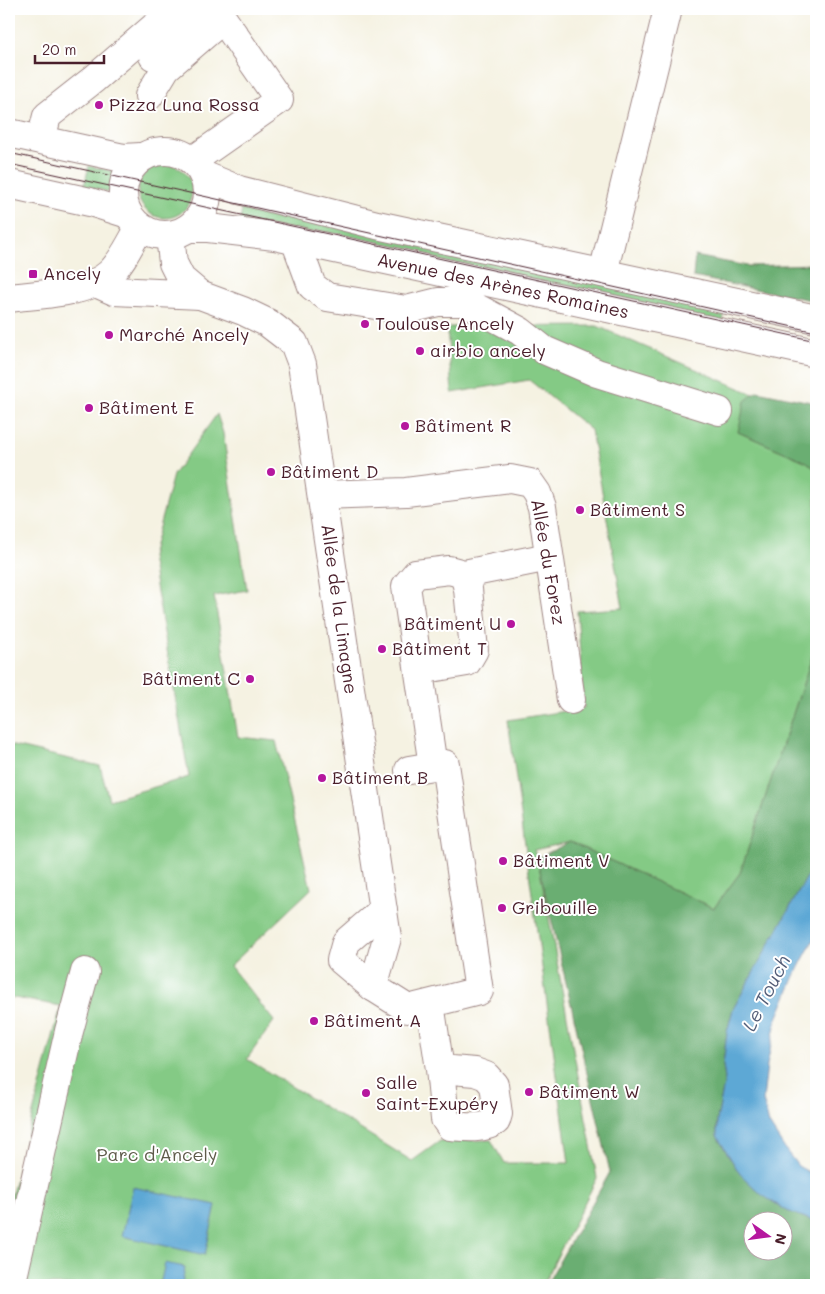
<svg xmlns="http://www.w3.org/2000/svg" width="825" height="1294" font-family="Mali,sans-serif">
<style>
.green{fill:#84ca85;stroke:#677458}
.forest{fill:#6bae72;stroke:#5a664e;fill-rule:evenodd}
.water{fill:#5da8d5;stroke:#546480}
.lines{fill:none;stroke-linecap:round;stroke-linejoin:round}
.minor-casing{stroke:#a08886;stroke-width:30}
.major-casing{stroke:#a08886;stroke-width:30}
.minor{stroke:#fff;stroke-width:28}
.major{stroke:#fff;stroke-width:28}
.tram{stroke:#4a1f2b;stroke-width:1}
.poi-dot{fill:#b5179e;stroke:#fff;stroke-width:2}
.labels{text-anchor:middle;stroke-width:4;stroke-linejoin:round;paint-order:stroke}
.poi-label{font-size:18px;fill:#4a1f2b;stroke:#fff;text-anchor:start}
.street-label{font-size:18px;fill:#4a1f2b;stroke:#fff}
.park-label{font-size:18px;fill:#5e5b4a;stroke:#fff}
.water-label{font-size:19px;font-style:italic;fill:#535d77;stroke:#fff}
</style>
<rect width="100%" height="100%" fill="#fff"/>
<filter id="ink" filterUnits="userSpaceOnUse"><feTurbulence type="fractalNoise" baseFrequency=".02" numOctaves="2"/><feDisplacementMap in="SourceGraphic" scale="10" xChannelSelector="R" yChannelSelector="G"/><feConvolveMatrix kernelMatrix="1 2 1 2 8 2 1 2 1" color-interpolation-filters="sRGB"/></filter>
<filter id="wash" filterUnits="userSpaceOnUse"><feTurbulence type="fractalNoise" baseFrequency=".0096" numOctaves="4" result="noise"/><feDisplacementMap in="SourceGraphic" scale="20" xChannelSelector="R" yChannelSelector="G"/><feGaussianBlur stdDeviation="1.12" result="paint"/><feColorMatrix in="noise" values="0 0 0 0 0 0 0 0 0 0 0 0 0 0 0 0 0 1.4 0 .05"/><feComposite in="paint" operator="in"/></filter>
<g filter="url(#wash)">
<rect width="100%" height="100%" fill="#f5f2e2"/>
<g class="green">
<circle cx="165" cy="191" r="27"/>
<polygon points="89,166 117,172 113,193 84,186"/>
<polygon points="244,200 726,305 722,326 240,220"/>
<polygon points="597,326 753,394 738,432 807,462 816,470 816,645 740,873 714,908 570,842 534,850 539,865 597,1178 543,1285 9,1285 9,1205 61,1006 9,997 9,745 100,766 109,800 189,777 151,557 173,475 217,414 223,433 247,590 214,596 238,737 276,741 311,889 230,966 274,1021 247,1059 412,1161 440,1141 491,1140 504,1163 569,1163 508,720 584,708 577,611 623,608 591,430 529,380 452,393 447,327"/>
</g>
<g class="forest">
<polygon points="695,256 747,266 816,264 816,301 693,277"/>
<polygon points="757,391 816,403 816,470 807,462 738,432 745,401"/>
<path d="M816 645V861L733 1009 727 1032 723 1065 725 1079 717 1120V1136L740 1174 787 1211 816 1222V1285H546L610 1172 537 858 570 842 714 908 740 873ZM752 1222H782V1252H752Z"/>
</g>
<g class="water">
<polygon points="816,861 816,935 798,969 776,1021 767,1065 763,1100 769,1124 785,1149 798,1166 816,1176 816,1222 787,1211 762,1195 740,1174 717,1136 717,1120 725,1079 723,1065 727,1032 733,1009"/>
<polygon points="133,1187 216,1205 205,1255 122,1236"/>
<polygon points="165,1263 185,1267 182,1285 160,1285"/>
</g>
</g>
<g filter="url(#ink)">
<g class="lines">
<g class="minor-casing">
<g id="minor">
<polyline points="153,56 204,9"/>
<polyline points="149,96 166,68 223,19 279,100 192,161"/>
<polyline points="41,140 47,116 94,79 175,9"/>
<polyline points="170,235 173,263 181,279 200,295 243,311 268,323 294,343 302,364 387,938 373,987 408,1009 479,991 445,764 409,770"/>
<polyline points="295,240 312,286 327,297 406,310 438,302 466,302 520,331 544,350 597,373 719,411"/>
<polyline points="603,273 668,9"/>
<polyline points="96,283 114,291 200,295"/>
<path d="M9 298C38 294 88 294 110 273 123 261 131 242 140 227"/>
<polyline points="322,495 406,492 510,479 530,483 537,493 542,507 571,700"/>
<polyline points="419,670 467,662 474,650 468,589 464,574"/>
<polyline points="433,766 406,586 416,574 449,570 464,574 549,557"/>
<polyline points="373,987 341,960 346,942 383,910"/>
<path d="M430 1004 440 1069 445 1119 450 1126C465 1127 483 1130 496 1121L498 1114 494 1085 486 1076 475 1072 440 1069"/>
<polyline points="9,1284 12,1281 13,1277 69,1031 85,972"/>
</g>
</g>
<g class="major-casing">
<g id="major">
<polyline points="9,133 123,158 141,157"/>
<circle cx="165" cy="193" r="42"/>
<polyline points="203,175 239,190 377,225 816,319"/>
<polyline points="9,184 90,202 128,214"/>
<polyline points="189,228 208,228 275,236 816,353"/>
</g>
</g>
<use href="#minor" class="minor"/>
<use href="#major" class="major"/>
<g class="tram">
<polyline points="9,153 816,332"/>
<polyline points="9,164 816,341"/>
</g>
</g>
</g>
<g class="poi-dot">
<circle cx="99" cy="105" r="5"/>
<rect x="28" y="269" width="10" height="10" rx="2.5"/>
<circle cx="365" cy="324" r="5"/>
<circle cx="109" cy="335" r="5"/>
<circle cx="420" cy="351" r="5"/>
<circle cx="89" cy="408" r="5"/>
<circle cx="405" cy="426" r="5"/>
<circle cx="271" cy="472" r="5"/>
<circle cx="580" cy="510" r="5"/>
<circle cx="511" cy="624" r="5"/>
<circle cx="382" cy="649" r="5"/>
<circle cx="250" cy="679" r="5"/>
<circle cx="322" cy="778" r="5"/>
<circle cx="503" cy="861" r="5"/>
<circle cx="502" cy="908" r="5"/>
<circle cx="314" cy="1021" r="5"/>
<circle cx="529" cy="1092" r="5"/>
<circle cx="366" cy="1093" r="5"/>
</g>
<g class="labels">
<g class="poi-label">
<text x="109" y="111">Pizza Luna Rossa</text>
<text x="43" y="280">Ancely</text>
<text x="375" y="330">Toulouse Ancely</text>
<text x="119" y="341">Marché Ancely</text>
<text x="430" y="357">airbio ancely</text>
<text x="99" y="414">Bâtiment E</text>
<text x="415" y="432">Bâtiment R</text>
<text x="281" y="478">Bâtiment D</text>
<text x="590" y="516">Bâtiment S</text>
<text x="501" y="630" text-anchor="end">Bâtiment U</text>
<text x="392" y="655">Bâtiment T</text>
<text x="240" y="685" text-anchor="end">Bâtiment C</text>
<text x="332" y="784">Bâtiment B</text>
<text x="513" y="867">Bâtiment V</text>
<text x="512" y="914">Gribouille</text>
<text x="324" y="1027">Bâtiment A</text>
<text x="376" y="1089">Salle<tspan x="376" dy="21">Saint-Exupéry</tspan></text>
<text x="539" y="1098">Bâtiment W</text>
</g>
<g class="street-label">
<text transform="translate(503 286) rotate(12)" y="6">Avenue des Arènes Romaines</text>
<text transform="translate(548 562) rotate(80)" y="6">Allée du Forez</text>
<text transform="translate(339 609) rotate(82)" y="6">Allée de la Limagne</text>
</g>
<g class="park-label">
<text x="157" y="1161">Parc d'Ancely</text>
</g>
<g class="water-label">
<text transform="translate(766 993) rotate(-63)" y="7">Le Touch</text>
</g>
</g>
<rect width="825" height="1294" fill="none" stroke="#fff" stroke-width="30"/>
<g transform="translate(768 1236) rotate(104)"><circle r="24" fill="#ffffff" stroke="#b7a5aa"/>
<path d="M0-4L9 19L0 12L-9 19Z" fill="#b5179e"/>
<text y="-8" font-size="14" font-weight="bold" text-anchor="middle" fill="#4a1f2b">N</text>
</g>
<path d="M35 55v8h69v-8" fill="none" stroke="#4a1f2b" stroke-width="2.5"/>
<text x="42" y="55" font-size="15" fill="#4a1f2b" stroke="#ffffff" stroke-width="4" paint-order="stroke">20 m</text>
</svg>
